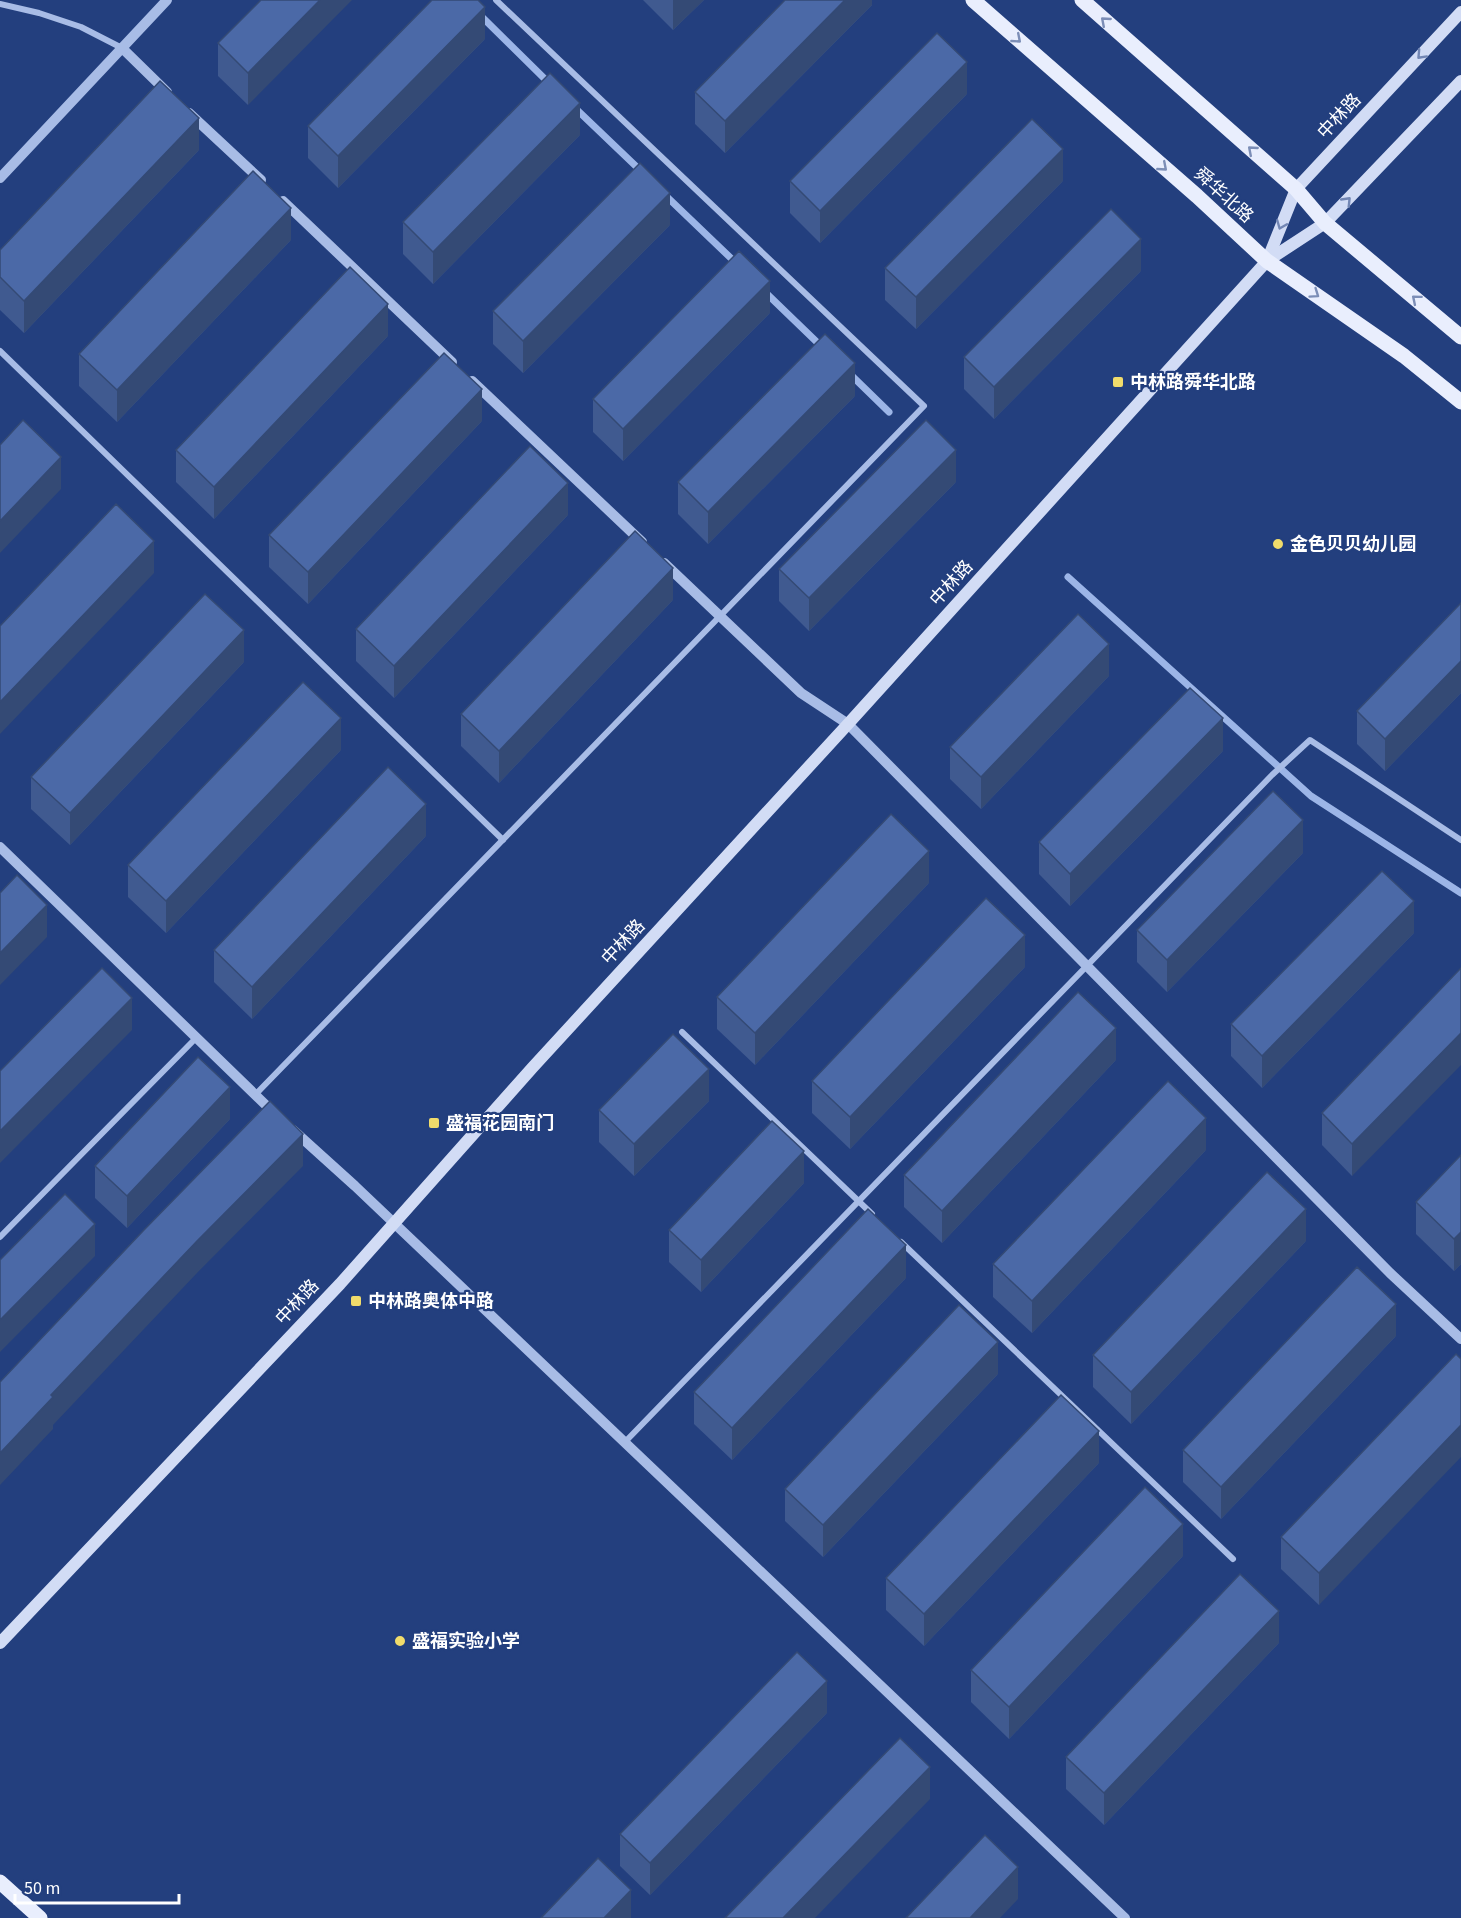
<svg xmlns="http://www.w3.org/2000/svg" width="1461" height="1918" font-family="'Source Sans 3','Noto Sans SC',sans-serif">
<style>
.lines{fill:none;stroke-linecap:round;stroke-linejoin:round}
.stream{stroke:#9cb5e7;stroke-width:7}
.minor{stroke:#a8bce6;stroke-width:6}
.tertiary{stroke:#a8bce6;stroke-width:10}
.secondary{stroke:#d2dcf5;stroke-width:12}
.primary{stroke:#e9eefd;stroke-width:15}
.wall{fill:#405a90}
.shaded-wall{fill:#344a75}
.building{fill:#4b69a7;stroke:#344a75;stroke-width:1.5}
.oneway{stroke:#7c8eb7}
.oneway2{stroke:#7286b4}
.poi-dot{fill:#f1dc6b;stroke:#233f7e;stroke-width:2}
.labels{text-anchor:middle;stroke-width:4.5;stroke-linejoin:round;paint-order:stroke}
.street-label{font-size:18px;fill:#fff;stroke:#233f7e}
.poi-label{font-size:18px;font-weight:bold;fill:#fff;stroke:#233f7e;text-anchor:start}
</style>
<rect width="100%" height="100%" fill="#233f7e"/>
<g class="lines">
<g class="stream">
<polyline points="480,15 551,85"/>
<polyline points="574,107 642,172"/>
<polyline points="665,195 737,264"/>
<polyline points="764,291 823,348"/>
<polyline points="850,374 889,412"/>
<polyline points="1068,577 1311,796 1461,893"/>
</g>
<g class="minor">
<polyline points="0,4 39,13 81,27 122,48"/>
<polyline points="0,351 503,840"/>
<polyline points="682,1032 872,1214"/>
<polyline points="255,1095 924,406 496,0"/>
<polyline points="0,1237 196,1038"/>
<polyline points="901,1242 1233,1559"/>
<polyline points="624,1443 1272,775 1310,740 1461,840"/>
</g>
<g class="tertiary">
<polyline points="122,48 167,92"/>
<polyline points="189,113 261,180"/>
<polyline points="0,178 167,0"/>
<polyline points="283,201 452,362"/>
<polyline points="472,381 642,542"/>
<polyline points="664,563 801,693 848,724 1390,1273 1461,1339"/>
<polyline points="0,847 275,1114"/>
<polyline points="293,1130 355,1186 1125,1918"/>
</g>
<g class="secondary">
<polyline points="1267,261 1296,189 1461,12"/>
<polyline points="0,1643 340,1284 533,1067 848,724 1267,261 1325,223 1461,81"/>
</g>
<g class="primary">
<polyline points="973,0 1197,196 1267,261 1404,356 1461,402"/>
<polyline points="1082,0 1296,189 1325,223 1461,337"/>
<polyline points="0,1882 40,1918"/>
</g>
</g>
<g class="wall">
<polygon points="261,0 248,105 218,76 218,43"/>
<polygon points="643,0 704,0 673,30"/>
<polygon points="872,0 872,5 725,153 695,124 695,92"/>
<polygon points="485,39 338,188 308,158 308,126"/>
<polygon points="967,94 820,243 790,213 790,181"/>
<polygon points="580,135 433,284 403,254 403,222"/>
<polygon points="199,150 24,333 0,310 0,250"/>
<polygon points="1063,181 916,329 885,300 885,268"/>
<polygon points="670,225 523,373 493,344 493,311"/>
<polygon points="291,240 117,422 79,386 79,354"/>
<polygon points="1141,271 994,419 964,389 964,357"/>
<polygon points="770,313 623,461 593,432 593,399"/>
<polygon points="388,336 214,519 176,482 176,450"/>
<polygon points="855,396 708,544 678,514 678,482"/>
<polygon points="482,421 308,604 269,567 269,535"/>
<polygon points="956,482 809,631 779,601 779,569"/>
<polygon points="568,515 394,698 356,661 356,629"/>
<polygon points="673,600 499,783 461,746 461,714"/>
<polygon points="1461,603 1461,693 1385,771 1357,744 1357,711"/>
<polygon points="244,662 70,845 31,809 31,777"/>
<polygon points="1109,676 981,809 950,779 950,747"/>
<polygon points="341,750 166,933 128,897 128,865"/>
<polygon points="1223,751 1070,906 1039,874 1039,842"/>
<polygon points="426,836 252,1019 214,982 214,950"/>
<polygon points="1303,853 1167,992 1137,962 1137,930"/>
<polygon points="929,883 755,1065 717,1029 717,997"/>
<polygon points="1414,933 1262,1088 1231,1056 1231,1024"/>
<polygon points="1025,967 850,1149 812,1113 812,1081"/>
<polygon points="1461,968 1352,1176 1322,1145 1322,1113"/>
<polygon points="1116,1060 942,1243 904,1207 904,1175"/>
<polygon points="709,1101 634,1176 599,1142 599,1110"/>
<polygon points="230,1119 127,1228 95,1198 95,1166"/>
<polygon points="1206,1150 1032,1333 993,1297 993,1264"/>
<polygon points="1461,1155 1461,1264 1454,1271 1416,1234 1416,1202"/>
<polygon points="804,1183 701,1292 669,1262 669,1230"/>
<polygon points="1306,1241 1131,1424 1093,1387 1093,1355"/>
<polygon points="906,1278 732,1460 694,1424 694,1392"/>
<polygon points="1396,1336 1221,1519 1183,1482 1183,1450"/>
<polygon points="1456,1354 1319,1605 1281,1569 1281,1537"/>
<polygon points="998,1374 823,1557 785,1521 785,1489"/>
<polygon points="1099,1463 924,1646 886,1610 886,1578"/>
<polygon points="1183,1556 1009,1739 971,1702 971,1670"/>
<polygon points="1279,1643 1104,1825 1066,1789 1066,1757"/>
<polygon points="827,1713 650,1895 620,1866 620,1834"/>
</g>
<g class="shaded-wall">
<polygon points="320,0 352,0 248,105 248,73"/>
<polygon points="673,0 704,0 673,30"/>
<polygon points="845,0 872,0 872,5 725,153 725,121"/>
<polygon points="485,7 485,39 338,188 338,156"/>
<polygon points="967,62 967,94 820,243 820,211"/>
<polygon points="580,103 580,135 433,284 433,252"/>
<polygon points="199,118 199,150 24,333 24,301"/>
<polygon points="1063,149 1063,181 916,329 916,297"/>
<polygon points="670,193 670,225 523,373 523,341"/>
<polygon points="291,208 291,240 117,422 117,390"/>
<polygon points="1141,239 1141,271 994,419 994,387"/>
<polygon points="770,281 770,313 623,461 623,429"/>
<polygon points="388,304 388,336 214,519 214,487"/>
<polygon points="855,363 855,396 708,544 708,512"/>
<polygon points="482,389 482,421 308,604 308,572"/>
<polygon points="956,450 956,482 809,631 809,598"/>
<polygon points="61,457 61,489 0,553 0,521"/>
<polygon points="568,483 568,515 394,698 394,666"/>
<polygon points="154,541 154,573 0,734 0,702"/>
<polygon points="673,568 673,600 499,783 499,751"/>
<polygon points="244,630 244,662 70,845 70,813"/>
<polygon points="1109,644 1109,676 981,809 981,777"/>
<polygon points="1461,661 1461,693 1385,771 1385,739"/>
<polygon points="341,718 341,750 166,933 166,901"/>
<polygon points="1223,718 1223,751 1070,906 1070,874"/>
<polygon points="426,804 426,836 252,1019 252,987"/>
<polygon points="1303,820 1303,853 1167,992 1167,960"/>
<polygon points="929,851 929,883 755,1065 755,1033"/>
<polygon points="1414,901 1414,933 1262,1088 1262,1056"/>
<polygon points="47,905 47,937 0,985 0,953"/>
<polygon points="1025,935 1025,967 850,1149 850,1117"/>
<polygon points="132,998 132,1030 0,1163 0,1131"/>
<polygon points="1116,1028 1116,1060 942,1243 942,1211"/>
<polygon points="1461,1033 1461,1065 1352,1176 1352,1144"/>
<polygon points="709,1069 709,1101 634,1176 634,1144"/>
<polygon points="230,1087 230,1119 127,1228 127,1196"/>
<polygon points="1206,1118 1206,1150 1032,1333 1032,1301"/>
<polygon points="303,1134 303,1166 197,1273 53,1425 53,1429 0,1485 0,1453 51,1395 197,1241"/>
<polygon points="804,1151 804,1183 701,1292 701,1260"/>
<polygon points="1306,1209 1306,1241 1131,1424 1131,1392"/>
<polygon points="95,1224 95,1256 0,1352 0,1320"/>
<polygon points="1461,1232 1461,1264 1454,1271 1454,1239"/>
<polygon points="906,1245 906,1278 732,1460 732,1428"/>
<polygon points="1396,1304 1396,1336 1221,1519 1221,1487"/>
<polygon points="998,1342 998,1374 823,1557 823,1525"/>
<polygon points="1461,1425 1461,1457 1319,1605 1319,1573"/>
<polygon points="1099,1431 1099,1463 924,1646 924,1614"/>
<polygon points="1183,1524 1183,1556 1009,1739 1009,1707"/>
<polygon points="1279,1611 1279,1643 1104,1825 1104,1793"/>
<polygon points="827,1681 827,1713 650,1895 650,1863"/>
<polygon points="930,1767 930,1799 815,1918 783,1918"/>
<polygon points="1018,1867 1018,1899 1000,1918 970,1918"/>
<polygon points="631,1890 631,1918 604,1918"/>
</g>
<g class="building">
<polygon points="261,0 320,0 248,73 218,43"/>
<polygon points="432,0 478,0 485,7 338,156 308,126"/>
<polygon points="785,0 845,0 725,121 695,92"/>
<polygon points="937,33 967,62 820,211 790,181"/>
<polygon points="550,73 580,103 433,252 403,222"/>
<polygon points="160,81 199,118 24,301 0,277 0,250"/>
<polygon points="1032,119 1063,149 916,297 885,268"/>
<polygon points="640,163 670,193 523,341 493,311"/>
<polygon points="253,171 291,208 117,390 79,354"/>
<polygon points="1111,209 1141,239 994,387 964,357"/>
<polygon points="739,251 770,281 623,429 593,399"/>
<polygon points="350,267 388,304 214,487 176,450"/>
<polygon points="825,334 855,363 708,512 678,482"/>
<polygon points="444,353 482,389 308,572 269,535"/>
<polygon points="23,420 61,457 0,521 0,445"/>
<polygon points="926,420 956,450 809,598 779,569"/>
<polygon points="530,446 568,483 394,666 356,629"/>
<polygon points="116,504 154,541 0,702 0,626"/>
<polygon points="635,531 673,568 499,751 461,714"/>
<polygon points="205,594 244,630 70,813 31,777"/>
<polygon points="1461,603 1461,661 1385,739 1357,711"/>
<polygon points="1078,614 1109,644 981,777 950,747"/>
<polygon points="303,682 341,718 166,901 128,865"/>
<polygon points="1190,688 1223,718 1070,874 1039,842"/>
<polygon points="388,767 426,804 252,987 214,950"/>
<polygon points="1273,791 1303,820 1167,960 1137,930"/>
<polygon points="891,814 929,851 755,1033 717,997"/>
<polygon points="1382,871 1414,901 1262,1056 1231,1024"/>
<polygon points="17,875 47,905 0,953 0,893"/>
<polygon points="986,898 1025,935 850,1117 812,1081"/>
<polygon points="102,968 132,998 0,1131 0,1071"/>
<polygon points="1461,968 1461,1033 1352,1144 1322,1113"/>
<polygon points="1078,992 1116,1028 942,1211 904,1175"/>
<polygon points="673,1034 709,1069 634,1144 599,1110"/>
<polygon points="198,1057 230,1087 127,1196 95,1166"/>
<polygon points="1168,1081 1206,1118 1032,1301 993,1264"/>
<polygon points="270,1101 303,1134 197,1241 51,1395 53,1397 0,1453 0,1382 143,1231"/>
<polygon points="772,1121 804,1151 701,1260 669,1230"/>
<polygon points="1461,1155 1461,1232 1454,1239 1416,1202"/>
<polygon points="1267,1172 1306,1209 1131,1392 1093,1355"/>
<polygon points="65,1194 95,1224 0,1320 0,1260"/>
<polygon points="868,1209 906,1245 732,1428 694,1392"/>
<polygon points="1357,1267 1396,1304 1221,1487 1183,1450"/>
<polygon points="959,1305 998,1342 823,1525 785,1489"/>
<polygon points="1456,1354 1461,1359 1461,1425 1319,1573 1281,1537"/>
<polygon points="1061,1395 1099,1431 924,1614 886,1578"/>
<polygon points="1145,1487 1183,1524 1009,1707 971,1670"/>
<polygon points="1240,1574 1279,1611 1104,1793 1066,1757"/>
<polygon points="797,1652 827,1681 650,1863 620,1834"/>
<polygon points="900,1738 930,1767 783,1918 725,1918"/>
<polygon points="985,1835 1018,1867 970,1918 906,1918"/>
<polygon points="598,1858 631,1890 604,1918 541,1918"/>
</g>
<defs><path id="oneway-chevron" d="M-2-3.5L2.5 0L-2 3.5" fill="none" stroke-width="1.6" stroke-linecap="round" stroke-linejoin="round" transform="scale(1.5)"/></defs>
<g class="oneway">
<use href="#oneway-chevron" transform="translate(1105 21) rotate(-139)"/>
<use href="#oneway-chevron" transform="translate(1017 39) rotate(41)"/>
<use href="#oneway-chevron" transform="translate(1252 150) rotate(-139)"/>
<use href="#oneway-chevron" transform="translate(1163 167) rotate(41)"/>
<use href="#oneway-chevron" transform="translate(1315 294) rotate(35)"/>
<use href="#oneway-chevron" transform="translate(1416 299) rotate(-140)"/>
</g>
<g class="oneway2">
<use href="#oneway-chevron" transform="translate(1421 55) rotate(133)"/>
<use href="#oneway-chevron" transform="translate(1347 201) rotate(-46)"/>
<use href="#oneway-chevron" transform="translate(1281 225) rotate(112)"/>
</g>
<g class="poi-dot">
<rect x="1112" y="376" width="12" height="12" rx="3"/>
<circle cx="1278" cy="544" r="6"/>
<rect x="428" y="1117" width="12" height="12" rx="3"/>
<rect x="350" y="1295" width="12" height="12" rx="3"/>
<circle cx="400" cy="1641" r="6"/>
</g>
<g class="labels">
<g class="street-label">
<text transform="translate(1339 116) rotate(-47)" y="6">中林路</text>
<text transform="translate(1224 195) rotate(42)" y="6">舜华北路</text>
<text transform="translate(951 583) rotate(-48)" y="6">中林路</text>
<text transform="translate(623 942) rotate(-47)" y="6">中林路</text>
<text transform="translate(297 1302) rotate(-47)" y="6">中林路</text>
</g>
<g class="poi-label">
<text x="1130" y="388">中林路舜华北路</text>
<text x="1290" y="550">金色贝贝幼儿园</text>
<text x="446" y="1129">盛福花园南门</text>
<text x="368" y="1307">中林路奥体中路</text>
<text x="412" y="1647">盛福实验小学</text>
</g>
</g>
<path d="M15 1894v9h164v-9" fill="none" stroke="#ffffff" stroke-width="3"/>
<text x="24" y="1894" font-size="18" fill="#ffffff" stroke="#233f7e" stroke-width="4.5" paint-order="stroke">50 m</text>
</svg>
